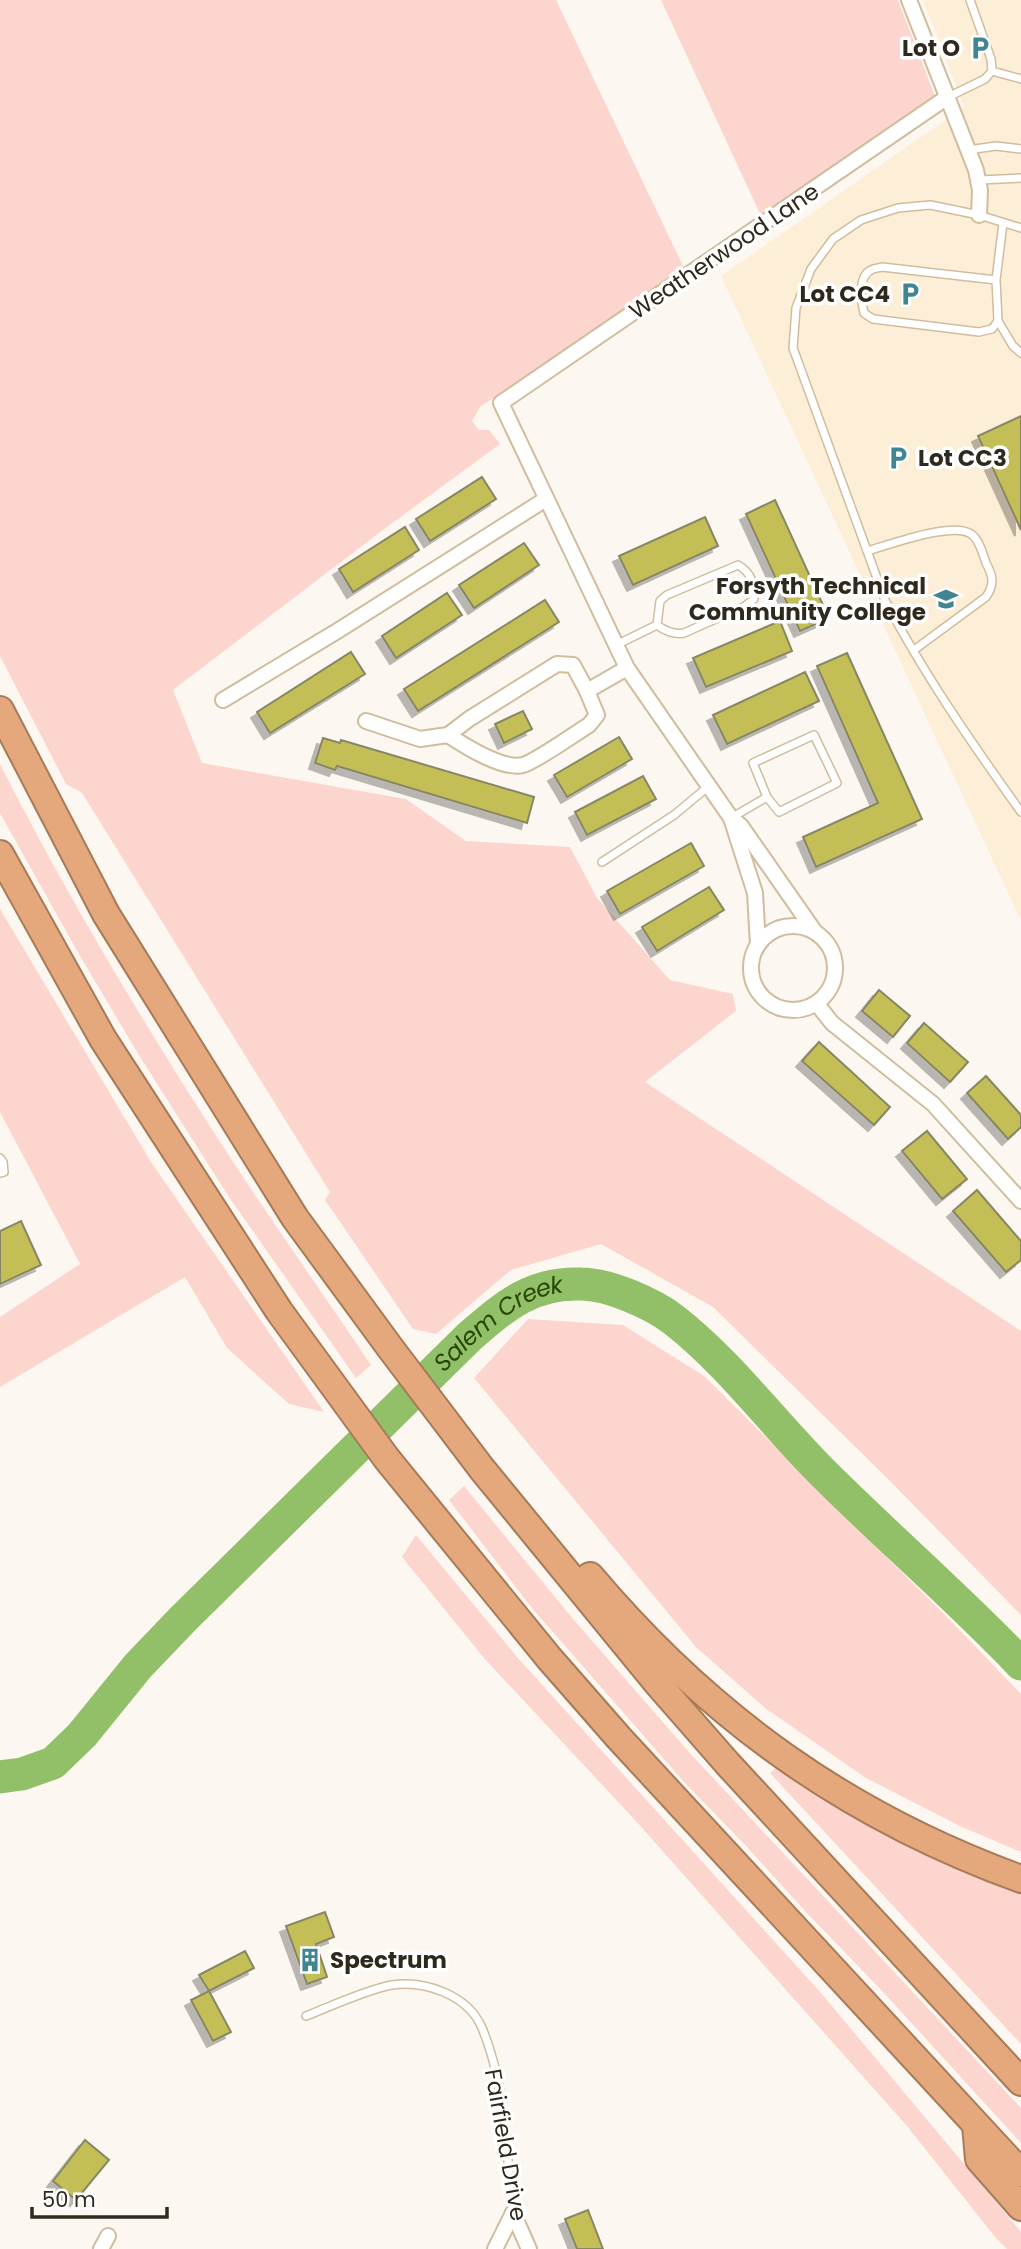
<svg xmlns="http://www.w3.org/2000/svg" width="1021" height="2249" font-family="Poppins,sans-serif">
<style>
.built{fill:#fdefd7}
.green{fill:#fcd5ce}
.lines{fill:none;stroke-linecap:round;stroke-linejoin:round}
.river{stroke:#91c068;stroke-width:33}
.building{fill:#c3be55;stroke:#878665;stroke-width:2;filter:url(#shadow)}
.lane-casing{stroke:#cfbd9d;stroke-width:10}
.street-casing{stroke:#cfbd9d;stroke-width:18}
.highway-casing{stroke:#a57b5a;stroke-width:30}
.lane{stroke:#fff;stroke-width:7}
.street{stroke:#fff;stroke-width:14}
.highway{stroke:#e5a77c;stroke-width:26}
.labels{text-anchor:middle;stroke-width:7;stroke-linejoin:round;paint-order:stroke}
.poi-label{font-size:23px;font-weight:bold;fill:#2f281c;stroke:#fff;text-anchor:end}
.street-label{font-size:23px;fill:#2f281c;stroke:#fff}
.water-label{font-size:24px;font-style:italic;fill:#284503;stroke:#fff}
</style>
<defs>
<filter id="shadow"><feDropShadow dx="-6" dy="6" stdDeviation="0" flood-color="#0004"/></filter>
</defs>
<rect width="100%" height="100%" fill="#fcf8f1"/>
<polygon class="built" points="923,0 1021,0 1021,921 721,276 964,107"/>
<g class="green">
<polygon points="0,0 556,0 684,268 480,407 472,421 479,430 489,430 500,444 387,527 173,690 202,763 406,799 466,841 570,847 597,898 670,980 733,994 736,1011 645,1082 1021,1331 1021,1615 889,1480 713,1307 601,1244 511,1270 436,1334 413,1329 325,1200 330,1192 82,793 66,784 0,656"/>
<polygon points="661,0 898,0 935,96 761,216"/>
<path d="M0 764C68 898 146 1028 228 1154 274 1225 324 1295 371 1365L356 1378 229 1197 140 1057 76 949 0 813Z"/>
<polygon points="0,909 151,1162 324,1412 289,1404 227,1348 185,1277 0,1387 0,1317 80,1264 0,1112"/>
<polygon points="528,1319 623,1325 704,1376 949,1619 1021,1694 1021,1852 962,1827 866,1778 765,1708 696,1647 474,1378"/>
<polygon points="464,1486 573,1619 688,1751 1021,2108 1021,2143 885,1994 805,1911 748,1848 684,1782 531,1607 449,1500"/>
<polygon points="416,1535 517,1657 821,1993 1021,2232 1021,2249 1007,2249 995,2237 907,2126 635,1820 484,1658 402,1557"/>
<polygon points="778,1766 1021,1891 1021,2044 770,1773"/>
</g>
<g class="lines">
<path class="river" id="s1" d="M0 1777 22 1774 53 1763 82 1735 138 1666 183 1619 469 1337C504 1307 531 1282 581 1284 608 1284 652 1303 674 1320 730 1364 772 1422 822 1472 887 1537 957 1597 1021 1664"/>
</g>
<g class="building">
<polygon points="1021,416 1021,530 978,436"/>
<polygon points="482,477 496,499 430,541 416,519"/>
<polygon points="775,500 829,618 800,631 746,514"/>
<polygon points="705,517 718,546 633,585 619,556"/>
<polygon points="405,527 419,550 353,592 339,569"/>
<polygon points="524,543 539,565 474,608 459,585"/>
<polygon points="447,593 462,615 396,658 382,636"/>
<polygon points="545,600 559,622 418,711 404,689"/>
<polygon points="780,621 792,651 706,687 693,658"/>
<polygon points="351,652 365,674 270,733 257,712"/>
<polygon points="847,653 922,819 816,867 803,837 878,803 817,666"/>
<polygon points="805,672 819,701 727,744 713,715"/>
<polygon points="523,711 532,729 504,743 495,724"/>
<polygon points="619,737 632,759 567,797 554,775"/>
<polygon points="323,738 340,743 341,740 534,797 527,823 337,766 335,770 315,763"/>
<polygon points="643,776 656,799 587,835 575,812"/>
<polygon points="691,843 704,866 620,914 607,891"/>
<polygon points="709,887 724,910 657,951 642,927"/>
<polygon points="879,990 910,1016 893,1037 862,1011"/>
<polygon points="924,1023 968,1062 950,1082 907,1043"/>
<polygon points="819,1042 890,1107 874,1125 802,1061"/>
<polygon points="986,1076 1021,1115 1021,1127 1008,1139 967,1093"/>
<polygon points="927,1131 967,1179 942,1199 902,1151"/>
<polygon points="977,1190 1021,1241 1021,1260 1006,1272 953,1211"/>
<polygon points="21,1221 41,1265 0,1284 0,1231"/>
<polygon points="325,1912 334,1937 316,1944 327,1977 307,1984 286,1926"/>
<polygon points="245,1951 254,1968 209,1991 199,1975"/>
<polygon points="209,1991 231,2032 213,2041 191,2000"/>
<polygon points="85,2140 109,2160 76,2200 53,2181"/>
<polygon points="588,2210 603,2249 577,2249 565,2219"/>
</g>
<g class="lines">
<g class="lane-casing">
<g id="lane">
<polyline points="992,71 1021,79"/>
<polyline points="946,98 985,79 992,71 991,59 970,0"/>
<polyline points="968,150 996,146 1021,149"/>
<polyline points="979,180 1021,178"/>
<path d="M1021 228 979 215 930 205 898 208 861 220 833 239 811 269 796 308 793 348 885 600C923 673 973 745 1021 812"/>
<path d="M996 280 882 267C879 268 874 268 871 270 858 276 861 301 864 313L873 319 979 332 992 329 998 321 996 280 1003 223"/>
<polyline points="998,321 1013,346 1021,353"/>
<path d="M867 551C889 545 953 521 971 534 979 539 983 554 986 563 993 576 995 584 986 597L914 650"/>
<path d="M616 645 657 625 660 601 667 595 738 565C752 573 754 584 754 599L745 606 684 633C673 635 665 631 657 625"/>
<polyline points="731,818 767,797 753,763 814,735 837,783 779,812 767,797"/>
<polyline points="602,862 674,815 709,786"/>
<polyline points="0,1158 3,1162 4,1172 0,1173"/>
<path d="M306 2016C329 2007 368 1989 392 1985 425 1980 468 1995 482 2028 506 2084 506 2154 513 2213"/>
</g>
</g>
<g class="street-casing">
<g id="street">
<polyline points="909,0 976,170 980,190 979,215"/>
<polyline points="223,700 339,630 546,499"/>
<polyline points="366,721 420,739 448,735 469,719 557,664 573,665 587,691 627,668"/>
<path d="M448 735C465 746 502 770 523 765 535 762 576 733 589 725L597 715 587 691"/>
<polyline points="735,821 741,826 815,932"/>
<circle cx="793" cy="968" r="42"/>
<polyline points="758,945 755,893 731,818 627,668 501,403 946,98"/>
<polyline points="817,1004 832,1023 933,1104 1021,1201"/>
<polyline points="513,2213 529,2249"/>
<polyline points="101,2249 108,2236"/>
<polyline points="495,2249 513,2213"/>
</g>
</g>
<g class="highway-casing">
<g id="highway">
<polyline points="0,710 106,914 295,1218 391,1349 482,1469 658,1684 727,1763 1021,2082"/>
<polyline points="0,854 103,1039 279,1311 387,1459 549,1658 619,1738 1021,2173"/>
<path d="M590 1576C709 1717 847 1816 1021 1879"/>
<polyline points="976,2125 979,2159 1021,2207"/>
</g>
</g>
<use href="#lane" class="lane"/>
<use href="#street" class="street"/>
<use href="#highway" class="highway"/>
</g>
<defs>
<g id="parking-bare" transform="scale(1.89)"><path d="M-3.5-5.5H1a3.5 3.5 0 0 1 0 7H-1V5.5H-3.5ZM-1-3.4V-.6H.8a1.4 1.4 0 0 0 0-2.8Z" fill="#408690" stroke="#fff" stroke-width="2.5" paint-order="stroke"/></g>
<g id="university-bare" transform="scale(1.89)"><path d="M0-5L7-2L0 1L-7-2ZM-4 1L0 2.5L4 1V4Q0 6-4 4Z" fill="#408690" stroke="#fff" stroke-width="2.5" paint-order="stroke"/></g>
<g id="building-bare" transform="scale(1.89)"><path d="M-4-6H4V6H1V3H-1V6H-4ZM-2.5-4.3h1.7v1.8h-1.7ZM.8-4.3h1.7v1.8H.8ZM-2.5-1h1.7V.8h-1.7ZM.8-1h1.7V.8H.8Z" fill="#408690" stroke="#fff" stroke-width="2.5" paint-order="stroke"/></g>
</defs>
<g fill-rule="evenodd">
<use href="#parking-bare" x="980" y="48"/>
<use href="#parking-bare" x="910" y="294"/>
<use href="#parking-bare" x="898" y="458"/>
<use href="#university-bare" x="946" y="599"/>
<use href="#building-bare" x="310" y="1960"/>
</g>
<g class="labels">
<g class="poi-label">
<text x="960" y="56">Lot O</text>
<text x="890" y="302">Lot CC4</text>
<text x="918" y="466" text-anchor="start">Lot CC3</text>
<text x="926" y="594">Forsyth Technical<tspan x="926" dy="26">Community College</tspan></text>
<text x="330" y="1968" text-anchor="start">Spectrum</text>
</g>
<g class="street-label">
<text transform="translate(724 251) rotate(-34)" y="8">Weatherwood Lane</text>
<text transform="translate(506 2145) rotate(80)" y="8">Fairfield Drive</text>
</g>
<g class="water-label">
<text dy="8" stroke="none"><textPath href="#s1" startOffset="684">Salem Creek</textPath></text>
</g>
</g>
<path d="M32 2207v10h135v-10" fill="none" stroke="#2f281c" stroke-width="3.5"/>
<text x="42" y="2207" font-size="21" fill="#2f281c" stroke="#ffffff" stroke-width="5" paint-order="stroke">50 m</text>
</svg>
